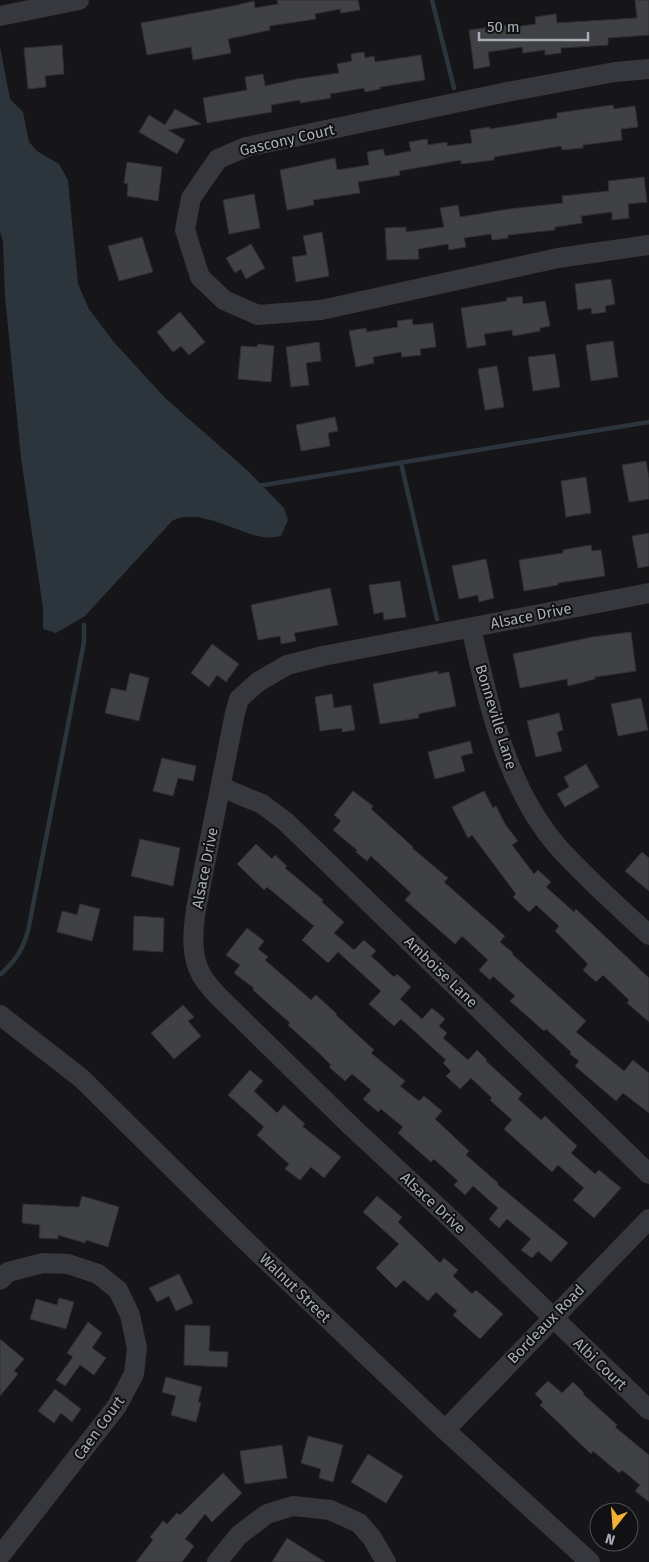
<svg xmlns="http://www.w3.org/2000/svg" width="649" height="1562" font-family="'Fira Sans',sans-serif">
<style>
.water{fill:#2c353c}
.lines{fill:none;stroke-linecap:round;stroke-linejoin:round}
.stream{stroke:#2c353c;stroke-width:4.5}
.building{fill:#404145;stroke:#303034}
.minor{stroke:#37383d;stroke-width:20}
.labels{text-anchor:middle;stroke-width:4;stroke-linejoin:round;paint-order:stroke}
.street-label{font-size:15px;fill:#a8adb8;stroke:#111113}
</style>
<rect width="100%" height="100%" fill="#161618"/>
<path class="water" d="M0 47 10 99 23 112 29 142 37 151 59 164 68 180 78 284 89 309 113 341 165 398 248 471 284 508 288 520 281 536C275 537 268 538 262 537 235 532 198 507 172 521L85 616 56 633 43 629V608L21 458 5 296 3 242 0 231Z"/>
<g class="lines">
<g class="stream">
<polyline points="432,0 454,88"/>
<polyline points="401,463 437,619"/>
<polyline points="258,486 649,422"/>
<path d="M1 974C16 960 22 951 28 931L84 642V625"/>
</g>
</g>
<g class="building">
<polygon points="277,0 358,0 360,10 341,13 340,9 315,14 316,19 269,26 270,30 228,39 231,53 193,60 191,47 147,55 141,23 233,6 254,1 255,8 278,4"/>
<polygon points="635,0 649,0 649,35 608,38 608,45 561,48 561,53 545,55 545,50 523,53 522,47 488,52 490,66 474,69 469,30 507,25 507,28 536,24 535,17 556,14 557,23 637,18"/>
<polygon points="62,45 64,74 45,76 46,87 28,89 24,48"/>
<polygon points="364,52 365,58 374,56 375,62 421,55 425,80 380,87 380,89 365,92 364,88 330,94 331,98 300,103 300,100 271,105 272,112 207,123 203,98 247,90 245,77 263,74 265,86 297,79 339,73 337,64 352,61 351,54"/>
<polygon points="613,105 614,109 635,106 638,127 621,129 622,140 583,145 583,148 562,150 561,146 494,157 494,160 461,164 461,160 399,171 400,175 358,182 360,193 313,200 314,205 287,210 280,170 335,158 337,170 369,165 367,152 383,149 385,156 411,151 409,142 427,139 428,145 447,142 447,146 472,143 470,130 490,127 490,129 557,118 557,113"/>
<polygon points="175,109 201,124 168,130 185,140 177,154 139,132 149,115 165,125"/>
<polygon points="127,162 162,167 158,201 127,196 128,184 124,183"/>
<polygon points="644,177 647,202 628,204 629,218 612,220 612,212 581,216 582,223 555,227 555,230 508,235 508,238 492,240 491,234 464,238 466,247 449,250 448,244 418,249 419,259 387,260 385,228 406,227 406,232 444,227 440,208 458,205 460,217 509,209 563,203 562,196 609,191 608,181"/>
<polygon points="254,194 260,228 229,234 223,200"/>
<polygon points="322,232 329,276 296,282 292,257 307,255 303,236"/>
<polygon points="142,237 153,272 119,281 108,246"/>
<polygon points="251,244 265,268 246,279 241,269 235,273 226,258"/>
<polygon points="611,279 615,304 605,306 606,312 592,314 591,308 578,310 575,284"/>
<polygon points="522,296 523,304 545,301 550,326 540,328 540,331 513,336 512,330 484,334 486,345 467,348 461,308 507,301 506,298"/>
<polygon points="180,312 205,342 189,355 181,346 173,352 157,332"/>
<polygon points="412,319 413,325 433,323 436,347 420,349 421,355 402,357 401,352 373,357 374,363 356,367 349,331 366,328 367,332 398,327 397,321"/>
<polygon points="613,341 618,377 591,381 586,345"/>
<polygon points="319,342 321,361 306,363 309,385 291,387 286,347"/>
<polygon points="258,344 274,346 271,382 238,379 241,346 257,347"/>
<polygon points="555,354 560,387 533,391 528,357"/>
<polygon points="497,366 504,407 485,410 478,369"/>
<polygon points="335,417 338,431 328,433 330,446 301,451 296,425"/>
<polygon points="646,461 649,478 649,499 629,502 622,465"/>
<polygon points="586,477 591,513 566,517 561,481"/>
<polygon points="649,533 649,566 638,568 632,536"/>
<polygon points="591,545 592,551 601,550 605,576 558,583 558,585 524,591 519,560 563,553 563,550"/>
<polygon points="486,559 494,598 479,602 478,595 459,599 452,566"/>
<polygon points="400,581 406,617 384,620 383,612 374,614 369,585"/>
<polygon points="330,588 338,625 294,633 296,641 281,644 280,636 258,640 251,605"/>
<polygon points="631,632 636,671 595,677 595,679 568,686 567,679 520,688 513,654 592,637"/>
<polygon points="212,644 239,664 226,682 217,675 209,687 191,673"/>
<polygon points="438,671 438,674 449,672 456,706 418,714 419,718 380,724 373,684"/>
<polygon points="130,673 149,678 139,721 105,713 111,688 126,691"/>
<polygon points="332,694 334,708 351,705 355,730 342,732 342,728 320,731 315,697"/>
<polygon points="641,698 648,730 618,736 611,704"/>
<polygon points="559,713 563,730 557,732 562,751 536,757 527,721"/>
<polygon points="470,741 473,753 461,756 465,771 435,779 428,752"/>
<polygon points="162,758 196,766 193,781 178,778 173,796 153,791"/>
<polygon points="586,764 599,787 565,807 557,794 569,787 564,777"/>
<polygon points="353,791 373,806 371,809 413,847 412,848 448,878 444,882 505,936 500,942 513,953 512,954 586,1021 576,1032 624,1071 633,1060 649,1073 649,1113 623,1093 616,1101 575,1066 579,1061 570,1054 571,1052 546,1029 544,1031 510,1001 515,996 493,976 490,980 479,970 488,960 462,936 455,944 405,900 411,893 398,881 371,856 367,861 356,852 357,850 333,830 341,821 334,815"/>
<polygon points="484,791 493,808 496,806 505,824 518,841 512,845 534,874 538,870 551,882 546,887 574,912 576,909 649,978 649,1022 627,1003 629,1000 603,975 596,982 583,970 588,964 555,931 559,926 536,905 529,912 513,897 516,894 472,835 468,838 452,807"/>
<polygon points="140,839 180,848 173,886 131,876"/>
<polygon points="256,844 272,859 275,855 287,866 285,868 323,900 322,902 344,922 334,933 354,950 364,940 376,951 371,956 394,977 397,974 411,987 400,999 422,1019 432,1008 445,1019 439,1026 447,1033 443,1038 468,1060 477,1050 487,1060 486,1061 522,1094 518,1099 541,1120 545,1116 577,1146 571,1153 595,1174 599,1170 621,1188 594,1218 573,1200 584,1188 558,1165 552,1172 504,1129 512,1120 490,1100 492,1098 471,1078 460,1089 446,1076 451,1071 443,1063 446,1060 401,1019 394,1026 369,1004 381,991 338,952 328,963 302,940 314,926 267,887 264,890 237,864"/>
<polygon points="642,852 649,858 649,891 625,871"/>
<polygon points="80,904 100,909 92,941 57,932 62,911 77,915"/>
<polygon points="134,916 164,918 163,952 133,950"/>
<polygon points="247,928 264,941 258,949 268,957 265,960 311,1000 316,995 337,1014 336,1015 374,1050 371,1053 405,1081 400,1086 419,1101 424,1096 442,1111 435,1119 469,1151 466,1155 498,1183 497,1184 568,1243 551,1262 538,1251 532,1258 521,1250 531,1239 507,1219 499,1228 489,1219 498,1208 473,1186 465,1195 454,1185 458,1181 434,1159 431,1162 398,1133 403,1127 381,1109 378,1112 363,1099 371,1090 352,1074 345,1081 329,1067 331,1065 319,1053 288,1025 290,1023 253,990 254,988 234,973 240,965 226,955"/>
<polygon points="183,1005 194,1017 188,1021 201,1036 174,1059 151,1033"/>
<polygon points="250,1070 263,1081 254,1091 277,1113 284,1105 305,1124 302,1126 341,1157 324,1178 311,1167 300,1180 285,1169 289,1164 257,1135 264,1127 228,1095"/>
<polygon points="82,1196 119,1207 108,1247 86,1240 85,1243 58,1235 58,1239 39,1238 40,1225 22,1223 23,1204 79,1207"/>
<polygon points="377,1196 402,1217 398,1222 440,1263 444,1258 458,1270 453,1276 472,1294 476,1290 503,1314 480,1339 453,1315 457,1311 436,1292 428,1301 404,1280 396,1288 376,1268 399,1244 363,1212"/>
<polygon points="179,1274 193,1303 176,1311 169,1296 157,1302 149,1288"/>
<polygon points="59,1298 74,1302 66,1329 30,1319 36,1299 57,1305"/>
<polygon points="88,1322 102,1333 92,1348 106,1358 94,1375 80,1365 65,1386 56,1380 73,1357 67,1353"/>
<polygon points="185,1325 210,1326 209,1351 228,1352 227,1367 184,1365"/>
<polygon points="0,1339 24,1359 14,1371 18,1374 0,1396"/>
<polygon points="166,1377 202,1387 198,1402 201,1403 196,1422 171,1415 176,1396 162,1392"/>
<polygon points="548,1381 562,1393 573,1382 584,1393 583,1394 617,1425 615,1427 649,1455 649,1502 635,1491 640,1485 622,1470 619,1473 593,1451 591,1454 540,1405 543,1402 535,1394"/>
<polygon points="55,1389 81,1409 72,1422 61,1413 54,1423 38,1411"/>
<polygon points="308,1436 343,1445 333,1482 319,1478 321,1469 301,1463"/>
<polygon points="282,1445 287,1478 245,1484 240,1451"/>
<polygon points="368,1454 403,1476 386,1503 351,1482"/>
<polygon points="223,1473 242,1493 212,1522 205,1514 185,1539 194,1546 182,1562 136,1562 153,1540 150,1537 163,1521 167,1524 177,1513 180,1515"/>
<polygon points="287,1538 325,1562 272,1562"/>
</g>
<g class="lines">
<g class="minor">
<polyline points="0,16 79,0"/>
<polyline points="649,69 615,72 507,92 246,147 218,159 191,198 185,230 200,277 224,300 258,315 321,310 558,258 649,245"/>
<path d="M649 593 323 656 287 665 258 682 239 699 235 713 196 909C193 930 190 956 202 976 206 983 212 989 217 995L351 1126 453 1221 649 1410"/>
<path d="M471 628C489 704 506 788 559 848 587 879 619 907 649 935"/>
<polyline points="221,787 262,804 286,822 649,1174"/>
<polyline points="0,1015 81,1078 248,1243 445,1430 590,1562"/>
<polyline points="0,1280 8,1272 43,1263 68,1264 98,1274 118,1290 130,1315 137,1348 134,1374 117,1406 0,1556"/>
<polyline points="445,1430 649,1219"/>
<polyline points="217,1562 239,1535 267,1514 293,1506 330,1510 359,1523 372,1538 386,1562"/>
</g>
</g>
<g class="labels">
<g class="street-label">
<text transform="translate(287 140) rotate(-13)" y="5">Gascony Court</text>
<text transform="translate(531 616) rotate(-11)" y="5">Alsace Drive</text>
<text transform="translate(496 717) rotate(73)" y="5">Bonneville Lane</text>
<text transform="translate(205 868) rotate(-79)" y="5">Alsace Drive</text>
<text transform="translate(441 972) rotate(44)" y="5">Amboise Lane</text>
<text transform="translate(433 1203) rotate(43)" y="5">Alsace Drive</text>
<text transform="translate(295 1288) rotate(44)" y="5">Walnut Street</text>
<text transform="translate(546 1324) rotate(-46)" y="5">Bordeaux Road</text>
<text transform="translate(600 1364) rotate(44)" y="5">Albi Court</text>
<text transform="translate(99 1428) rotate(-54)" y="5">Caen Court</text>
</g>
</g>
<g transform="translate(614 1527) rotate(197)"><circle r="24" fill="#111113" stroke="#4d4f55"/>
<path d="M0-4L9 19L0 12L-9 19Z" fill="#f2b134"/>
<text y="-8" font-size="14" font-weight="bold" text-anchor="middle" fill="#a8adb8">N</text>
</g>
<path d="M479 32v8h109v-8" fill="none" stroke="#a8adb8" stroke-width="2.5"/>
<text x="487" y="32" font-size="15" fill="#a8adb8" stroke="#111113" stroke-width="4" paint-order="stroke">50 m</text>
</svg>
